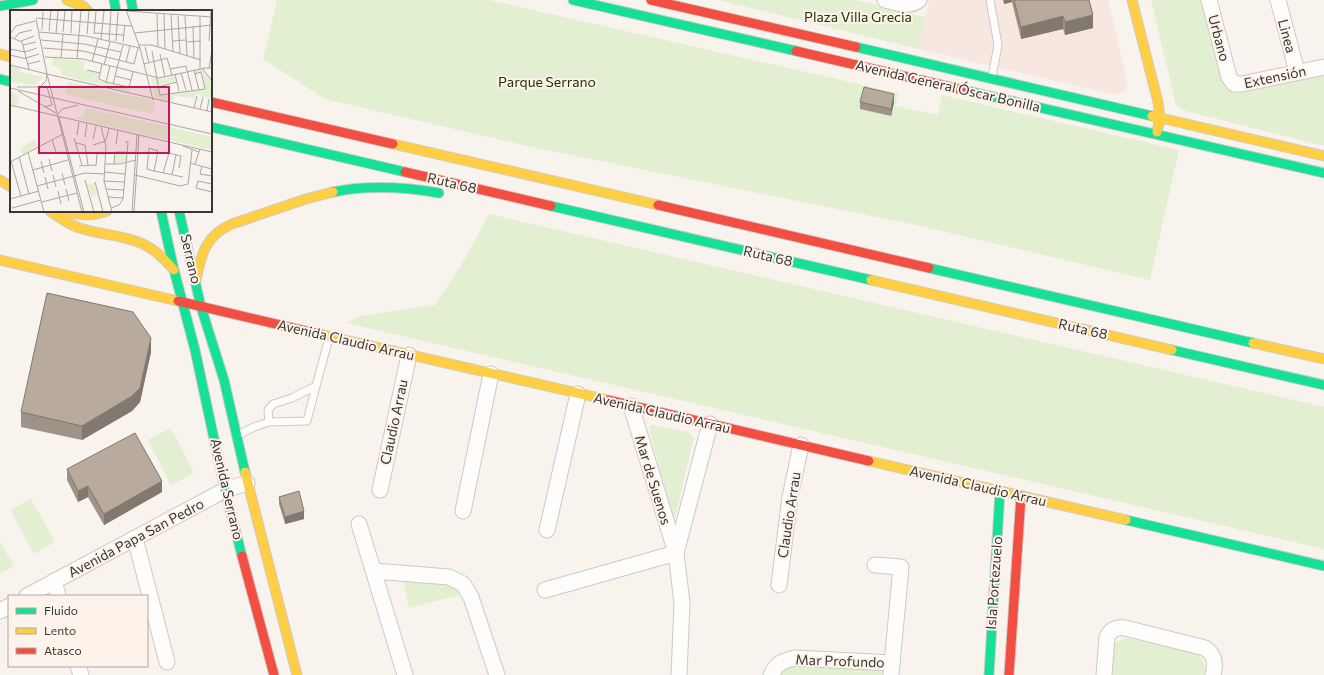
<svg xmlns="http://www.w3.org/2000/svg" width="1324" height="675" font-family="Commissioner,sans-serif">
<style>
.medical{fill:#f7e7e0}
.green{fill:#e3efd1}
.lines{fill:none;stroke-linecap:round;stroke-linejoin:round}
.lane-casing{stroke:#cec9c5;stroke-width:9}
.street-casing{stroke:#cec9c5;stroke-width:17}
.fast-casing{stroke:#cec9c5;stroke-width:11}
.slow-casing{stroke:#cec9c5;stroke-width:11}
.jam-casing{stroke:#cec9c5;stroke-width:11}
.lane{stroke:#fefdfc;stroke-width:7}
.street{stroke:#fefdfc;stroke-width:15}
.fast{stroke:#16e098;stroke-width:9}
.slow{stroke:#ffcf43;stroke-width:9}
.jam{stroke:#f24e42;stroke-width:9}
.wall{fill:#9e9388}
.shaded-wall{fill:#81786f}
.building{fill:#b8ab9e;stroke:#81786f}
.labels{text-anchor:middle;stroke-width:4;stroke-linejoin:round;paint-order:stroke}
.park-label{font-size:14px;fill:#213505;stroke:#fdf3ea}
.street-label{font-size:14px;fill:#3a3632;stroke:#fdf3ea}
.inset-road{fill:none;stroke:#ada7a3;stroke-width:1}
.view{fill:#c2185b;fill-opacity:0.15;stroke:#c2185b;stroke-width:2}
.inset-edge{fill:none;stroke:#3a3632;stroke-width:2}
</style>
<rect width="100%" height="100%" fill="#f9f3ee"/>
<polygon class="medical" points="929,0 1108,0 1127,80 1126,89 1120,94 1111,94 918,49"/>
<g class="green">
<polygon points="277,0 489,0 898,93 895,106 938,115 942,95 1179,150 1150,280 916,225 532,147 325,99 263,59"/>
<polygon points="718,0 856,0 925,17 918,49"/>
<polygon points="1151,0 1205,0 1229,89 1324,74 1324,146 1182,110 1176,105"/>
<polygon points="489,214 1324,407 1324,549 346,323 360,316 435,305 463,262"/>
<polygon points="652,425 688,432 694,438 674,522 650,433 650,426"/>
<polygon points="171,428 194,473 171,485 148,440"/>
<polygon points="31,499 55,542 34,554 10,510"/>
<polygon points="0,542 14,566 0,573"/>
<polygon points="402,577 475,591 409,608"/>
<polygon points="1127,638 1199,654 1206,668 1204,675 1111,675 1114,643"/>
<polygon points="892,663 891,675 771,675 776,666"/>
</g>
<g class="lines">
<g class="lane-casing">
<g id="lane">
<polyline points="990,0 998,45 992,77"/>
<polyline points="269,422 268,410 273,404 292,398 316,386 329,338"/>
<polyline points="238,435 254,427 269,422 307,421 316,386"/>
</g>
</g>
<g class="street-casing">
<g id="street">
<path d="M885 0C897 3 909 8 919 0"/>
<polyline points="1209,0 1229,77 1234,84 1242,84 1324,67"/>
<polyline points="1278,0 1297,72"/>
<polyline points="631,406 676,553 682,603 679,675"/>
<polyline points="380,490 409,355"/>
<polyline points="463,511 491,374"/>
<polyline points="359,524 405,675"/>
<polyline points="547,530 578,394"/>
<polyline points="135,538 167,662"/>
<polyline points="676,553 710,424"/>
<polyline points="875,565 901,567 891,675"/>
<polyline points="374,571 449,577 463,584 471,597 497,675"/>
<polyline points="54,581 58,596"/>
<polyline points="779,585 790,497 801,445"/>
<polyline points="545,590 676,553"/>
<polyline points="27,596 225,490 247,483"/>
<polyline points="0,611 9,606"/>
<polyline points="78,666 81,675"/>
<path d="M771 675C777 663 782 661 795 658L892 663"/>
<path d="M1104 675 1107 637C1111 629 1117 627 1125 628L1205 648C1215 655 1216 664 1213 675"/>
</g>
</g>
<g class="fast-casing">
<g id="fast">
<polyline points="114,0 116,11"/>
<polyline points="131,0 133,11"/>
<polyline points="573,0 796,51"/>
<polyline points="0,6 33,0"/>
<polyline points="856,47 1152,116"/>
<polyline points="0,79 11,82"/>
<polyline points="972,92 1324,173"/>
<polyline points="211,127 405,172"/>
<path d="M333 192C368 185 404 187 439 193"/>
<polyline points="551,206 871,280"/>
<polyline points="161,211 174,270 195,350 225,490 242,556"/>
<polyline points="179,211 201,307 224,380 245,472"/>
<polyline points="929,268 1253,343"/>
<polyline points="1172,350 1324,385"/>
<polyline points="1126,520 1324,566"/>
<polyline points="989,675 1000,491"/>
</g>
</g>
<g class="slow-casing">
<g id="slow">
<polyline points="67,0 83,6 88,11"/>
<polyline points="1132,0 1158,102 1160,118 1157,132"/>
<polyline points="0,54 11,57"/>
<polyline points="1152,116 1324,156"/>
<polyline points="393,144 658,205"/>
<polyline points="0,180 11,187"/>
<path d="M50 211C60 218 71 226 83 229 102 235 125 235 143 244 156 250 165 260 174 270"/>
<path d="M63 211C78 215 92 217 107 211"/>
<polyline points="0,260 178,301"/>
<path d="M196 280C201 254 206 235 232 224L306 199 333 192"/>
<polyline points="871,280 1172,350"/>
<polyline points="323,335 608,400"/>
<polyline points="1253,343 1324,359"/>
<polyline points="869,461 1126,520"/>
<polyline points="245,472 297,675"/>
</g>
</g>
<g class="jam-casing">
<g id="jam">
<polyline points="651,0 856,47"/>
<polyline points="796,51 972,92"/>
<polyline points="211,102 393,144"/>
<polyline points="405,172 551,206"/>
<polyline points="658,205 929,268"/>
<polyline points="178,301 323,335"/>
<polyline points="608,400 869,461"/>
<polyline points="242,556 274,675"/>
<polyline points="1009,675 1021,496"/>
</g>
</g>
<use href="#lane" class="lane"/>
<use href="#street" class="street"/>
<use href="#fast" class="fast"/>
<use href="#slow" class="slow"/>
<use href="#jam" class="jam"/>
</g>
<g class="wall">
<polygon points="1003,0 1089,0 1093,28 1065,35 1063,29 1021,39 1012,2 1004,4"/>
<polygon points="860,102 894,102 891,116 860,109"/>
<polygon points="151,352 140,402 132,411 82,440 21,427 21,412"/>
<polygon points="67,469 162,492 104,525 88,497 78,502 67,480"/>
<polygon points="279,497 304,519 285,524 279,504"/>
</g>
<g class="shaded-wall">
<polygon points="1004,0 1012,0 1012,2 1004,4"/>
<polygon points="1093,15 1093,28 1065,35 1065,22"/>
<polygon points="1063,16 1063,29 1021,39 1021,27"/>
<polygon points="894,94 894,102 891,116 891,109"/>
<polygon points="151,338 151,352 140,402 132,411 82,440 82,426"/>
<polygon points="162,481 162,492 104,525 104,514"/>
<polygon points="88,486 88,497 78,502 78,491"/>
<polygon points="304,511 304,519 285,524 285,517"/>
</g>
<g class="building">
<polygon points="1014,0 1089,0 1093,15 1065,22 1063,16 1021,27"/>
<polygon points="864,87 894,94 891,109 860,102"/>
<polygon points="47,293 133,312 151,338 140,388 132,396 82,426 21,412"/>
<polygon points="135,433 162,481 104,514 88,486 78,491 67,469"/>
<polygon points="299,491 304,511 285,517 279,497"/>
</g>
<g class="labels">
<g class="park-label">
<text x="858" y="22">Plaza Villa Grecia</text>
<text x="547" y="87">Parque Serrano</text>
</g>
<g class="street-label">
<text transform="translate(1287 36) rotate(75)" y="5">Linea</text>
<text transform="translate(1219 38) rotate(75)" y="5">Urbano</text>
<text transform="translate(1275 77) rotate(-12)" y="5">Extensión</text>
<text transform="translate(948 86) rotate(13)" y="5">Avenida General Óscar Bonilla</text>
<text transform="translate(452 183) rotate(13)" y="5">Ruta 68</text>
<text transform="translate(768 256) rotate(13)" y="5">Ruta 68</text>
<text transform="translate(191 259) rotate(77)" y="5">Serrano</text>
<text transform="translate(1083 329) rotate(13)" y="5">Ruta 68</text>
<text transform="translate(346 340) rotate(13)" y="5">Avenida Claudio Arrau</text>
<text transform="translate(662 413) rotate(13)" y="5">Avenida Claudio Arrau</text>
<text transform="translate(394 422) rotate(-78)" y="5">Claudio Arrau</text>
<text transform="translate(653 480) rotate(73)" y="5">Mar de Suenos</text>
<text transform="translate(978 486) rotate(13)" y="5">Avenida Claudio Arrau</text>
<text transform="translate(227 489) rotate(77)" y="5">Avenida Serrano</text>
<text transform="translate(789 515) rotate(-81)" y="5">Claudio Arrau</text>
<text transform="translate(136 538) rotate(-28)" y="5">Avenida Papa San Pedro</text>
<text transform="translate(994 583) rotate(-86)" y="5">Isla Portezuelo</text>
<text transform="translate(840 661) rotate(2)" y="5">Mar Profundo</text>
</g>
</g>
<g transform="translate(10 10)">
<rect width="202" height="202" fill="#f9f3ee"/>
<path d="M43 48 75 51 73 59 89 63V71L120 78 119 82 52 65V60L42 55ZM0 56 10 59V62L34 67 25 75 0 72ZM192 59 202 73V89L186 84 185 88 164 86 163 92 145 87 141 68 150 69 165 66 166 71 148 75 150 85 195 79 192 63H185V60ZM58 72 145 91 142 104 61 86 55 83ZM0 80 10 87 7 96 0 94ZM77 98 202 127V140L63 108 72 107ZM24 129 28 135 13 144 10 139ZM117 142 116 151 104 154 105 143ZM84 173 88 185 81 187 77 174Z" fill="#e3efd1"/>
<path class="inset-road" d="M116 0 130 38 143 90M116 1 202 7M147 4 148 37M154 4 155 39M161 5 163 41M168 6 170 44M175 6 177 46M190 7V59M26 8 122 16M26 9 37 64 202 102M183 16 184 48M32 20 33 2M39 21 41 0M29 22 76 26 130 38M53 22 55 0M46 23 48 1M61 23 62 0M84 23 114 25M125 23 202 15M0 24 6 16 25 11M77 24 79 1M84 24 86 1M0 27 12 32 19 59M5 28 9 23 22 20M91 29 94 1M31 30 74 34 111 42M11 31 24 26M99 31 101 1M106 31 108 2M162 31 176 30M199 31 201 0M113 32 115 15M176 32 191 31M13 35 26 32M129 35H142L191 50M135 37 139 53M33 38 73 41 124 54 128 38M0 39 15 42 27 38M142 41 150 85 195 79 191 62 185 64M150 44 155 67M0 45 17 49M35 47 73 49 149 68 195 58H202M16 48 29 44M51 48 53 24M67 49 71 0M82 52 88 29M116 52 120 36M18 54 30 51M92 54 89 69 96 72 119 77 123 62M134 54 157 48 162 65M0 55 37 64 72 202M94 55 100 32M192 58 202 71M199 58 202 40M160 59 176 56 182 80M77 60 90 63M184 60 189 80M171 63 176 80M165 64 169 81M105 66 121 70M96 72 100 56M103 74 113 35M7 77H37L42 95 34 97M30 77 36 71 37 64M148 77 167 72M0 78 202 124M8 81 46 103M0 95 202 142M184 98 187 86M190 99 193 87M197 101 199 89M48 104 52 99 68 95M49 107 74 202M91 117 96 136 94 171 102 202M67 125 69 112M75 127 77 113M64 128 72 155M83 129 86 116M42 130 46 142M96 130 99 118M66 133 75 135 78 155M106 134 108 120M83 135 96 131M173 136 189 142M18 142 34 202M78 143 96 144M9 147 19 184M39 149 42 161M1 151 11 186M31 151 34 163M0 152 53 124M180 153 202 159M95 154H110L126 150M104 154 105 142H117M185 154 190 139M69 156 86 155M86 156 87 144M192 156 190 164 202 166M23 160 58 150M144 161 148 141 139 138 137 159 144 161 173 167M94 162 115 164M52 163 55 175M153 163 159 143 171 146 169 158M43 165 46 177M125 165 170 176 178 174M162 165 166 145M35 167 38 179M75 170 84 202M94 171 114 172M85 172 93 202M178 174 182 140M202 174 188 171 186 178 202 182M27 176 75 163 94 164M56 179 59 191M96 179 114 180M48 181 51 194M98 187 113 188M0 189 29 181M32 192 67 183M2 198 31 190M101 198 109 195 113 189 118 132H115M122 202 127 125M124 202 129 125"/>
<path class="view" d="M29 77H159V143H29Z"/>
<rect width="202" height="202" class="inset-edge"/>
</g>
<rect x="8" y="595" width="140" height="72" fill="#fdf3ea" stroke="#afa7a0"/>
<rect x="16" y="608" width="20" height="6" fill="#16e098" stroke="#afa7a0"/>
<text x="44" y="615" font-size="12" fill="#3a3632">Fluido</text>
<rect x="16" y="628" width="20" height="6" fill="#ffcf43" stroke="#afa7a0"/>
<text x="44" y="635" font-size="12" fill="#3a3632">Lento</text>
<rect x="16" y="648" width="20" height="6" fill="#f24e42" stroke="#afa7a0"/>
<text x="44" y="655" font-size="12" fill="#3a3632">Atasco</text>
</svg>
